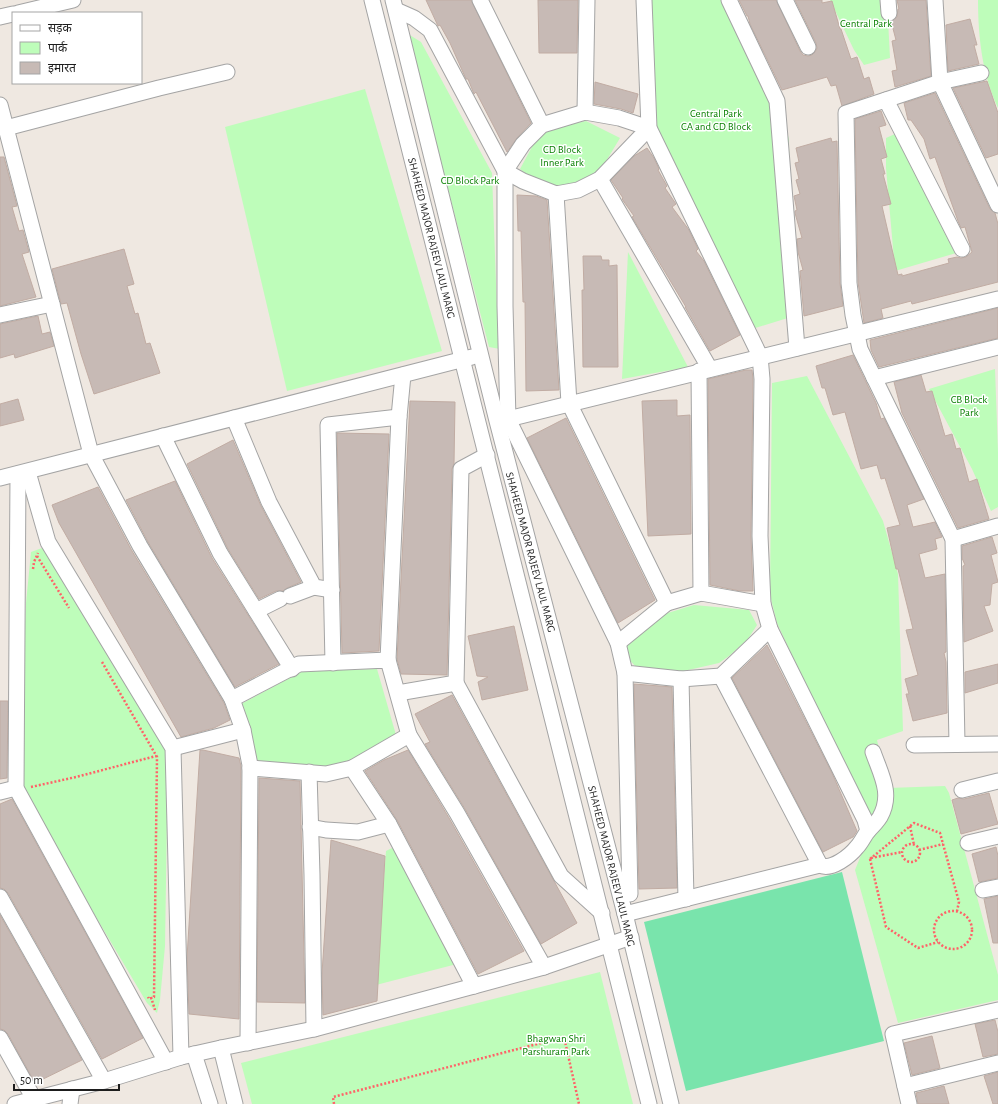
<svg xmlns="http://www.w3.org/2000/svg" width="998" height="1104" font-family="'Alegreya Sans','Noto Sans Devanagari',sans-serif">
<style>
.park{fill:#befdba}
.pitch{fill:#79e4ac}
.building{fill:#c7bab5;stroke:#c1aca3}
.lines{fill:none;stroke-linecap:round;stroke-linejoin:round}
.minor-casing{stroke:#a4a4a4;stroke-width:17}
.path{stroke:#ff6268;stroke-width:2.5;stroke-dasharray:2 2;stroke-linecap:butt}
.minor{stroke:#fff;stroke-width:15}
.labels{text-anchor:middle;stroke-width:3;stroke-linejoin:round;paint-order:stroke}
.park-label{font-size:11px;fill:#0b8104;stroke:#fff}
.street-label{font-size:11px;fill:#1d1d1d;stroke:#fff}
</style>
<rect width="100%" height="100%" fill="#efe8e1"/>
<g class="park">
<polygon points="645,0 729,0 780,98 789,140 791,317 749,330 646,128"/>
<polygon points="830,0 887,0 890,58 864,65 854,50"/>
<path d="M978 0H998V108C982 75 978 36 978 0Z"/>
<polygon points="408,34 421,42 492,173 498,338 500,349 489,347"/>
<polygon points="365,89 442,351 287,391 225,127"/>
<polygon points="586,121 620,138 605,163 595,177 558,187 531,178 520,169 533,145 546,130"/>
<polygon points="897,133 963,251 895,271 886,168 886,138"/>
<polygon points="628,252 688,367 622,379"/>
<polygon points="995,369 998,452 998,507 991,511 972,469 929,389"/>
<polygon points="807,376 883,521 898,574 903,731 877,740 888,788 945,786 949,793 998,975 998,1000 898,1023 855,870 874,823 865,813 777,623 770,595 772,383"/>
<polygon points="42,548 75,596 168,753 165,946 160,1000 157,1013 147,1003 20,789 21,703 26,603 31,552"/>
<polygon points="694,605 749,610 757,625 748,639 729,656 719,663 658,677 638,669 624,654 631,637 661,615"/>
<polygon points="377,669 396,735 350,762 324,769 256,762 241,704 303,671"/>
<polygon points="396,846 454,960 453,965 376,985 386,851"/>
<polygon points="600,972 633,1104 252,1104 241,1063"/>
</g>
<polygon class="pitch" points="842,872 884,1041 686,1091 644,922"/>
<g class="building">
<polygon points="426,0 471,0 531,123 517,138 507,152 476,92 474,94 468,79 466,79 450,43 440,25 438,26"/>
<polygon points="538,0 578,0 577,53 539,53"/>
<polygon points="739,0 776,0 800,51 803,55 808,56 812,55 815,52 817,48 816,43 795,0 822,0 822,3 832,1 840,29 841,29 851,59 857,57 864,79 869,77 874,94 842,106 836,85 831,86 827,77 782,90 750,24 748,16 747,16"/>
<polygon points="897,0 926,0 931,76 895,87 892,71 897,70 892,41 896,40 891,21 897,17 898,9 899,9"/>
<polygon points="970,19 977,45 974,45 979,64 948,71 946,25"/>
<polygon points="987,81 998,113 998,154 986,158 953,88"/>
<polygon points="595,82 638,94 633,113 621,109 594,104"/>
<polygon points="935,93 990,209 995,213 998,224 998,282 912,304 911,301 881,309 883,318 864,323 858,282 855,119 881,111 886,125 879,127 887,157 881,159 885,174 883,174 891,204 882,206 898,275 902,274 902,276 949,263 948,259 957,257 961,258 966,257 972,252 965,227 961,228 958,221 935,157 930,159 924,139 911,120 908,120 904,103"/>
<polygon points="831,138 832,142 837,141 840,283 843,306 804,316 800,271 803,270 798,252 797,239 802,238 795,213 795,211 797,210 794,196 800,194 796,180 799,179 795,163 799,162 796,148"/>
<polygon points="647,148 654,158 659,169 658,170 667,186 665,188 676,204 672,207 689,230 698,249 696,251 704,261 740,335 710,351 685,307 686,307 632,217 634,216 622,199 623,198 611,180 634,156"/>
<polygon points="0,157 4,157 17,206 12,207 19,231 23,230 29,252 22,254 36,297 0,306"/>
<polygon points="517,195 536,196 547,200 559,390 526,391 525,302 523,302 521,231 518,231"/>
<polygon points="124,249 134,284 127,286 135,314 138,313 146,344 150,343 160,373 94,394 81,354 67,303 61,304 52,269"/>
<polygon points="583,256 601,256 602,260 609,260 609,266 617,265 618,367 583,367 582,290 584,290"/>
<polygon points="998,308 998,338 879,367 871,350 870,340"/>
<polygon points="38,316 42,334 50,332 54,346 15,358 14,354 0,358 0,324"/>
<polygon points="853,355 876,403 881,419 884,418 924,499 907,505 913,527 935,522 942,537 935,539 937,549 919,554 925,578 945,574 946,652 944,653 946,662 947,713 913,721 906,694 909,694 905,679 918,675 906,630 913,629 898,569 896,569 887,528 900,525 885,478 881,479 877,465 861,469 845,412 833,415 825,388 822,388 816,366"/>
<polygon points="746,370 752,370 753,379 751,536 753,591 740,591 710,585 708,379"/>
<polygon points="921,375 926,392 932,391 945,436 952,434 956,449 960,448 969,482 977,479 989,519 958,528 902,413 894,382"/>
<polygon points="18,399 24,420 0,426 0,404"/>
<polygon points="677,400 677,416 690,415 691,534 648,536 642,401"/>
<polygon points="410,401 455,402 454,464 452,469 447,675 401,674 397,659"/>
<polygon points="566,418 655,600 618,623 527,438"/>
<polygon points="337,433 389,434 379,651 342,653"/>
<polygon points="233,440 261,506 301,582 287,588 283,591 276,591 259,599 228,549 187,464"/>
<polygon points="175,481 212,558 279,664 235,687 148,542 126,500"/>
<polygon points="98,487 132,551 224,703 230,720 214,728 181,737 59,523 52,505"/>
<polygon points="992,537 997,553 991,555 998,582 992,584 990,605 984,606 993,631 964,642 963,566 965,565 962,558 962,546"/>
<polygon points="514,626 528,690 482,700 478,682 488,677 477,676 468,636"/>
<polygon points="767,645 832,773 857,831 853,837 823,852 732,678"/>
<polygon points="998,664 998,683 965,693 965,672"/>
<polygon points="634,684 672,687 677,888 639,889"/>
<polygon points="452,695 577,923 541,944 465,809 425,744 430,742 415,714"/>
<polygon points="0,701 8,701 7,778 0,779"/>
<polygon points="200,750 203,750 239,758 241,766 239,1019 189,1014 187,957"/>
<polygon points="408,750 449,818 524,951 478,974 397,820 365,771 384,760"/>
<polygon points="259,778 300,781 305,1003 257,1002"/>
<polygon points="989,793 998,824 961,834 952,800 958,798 964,799"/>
<polygon points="12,799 143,1038 102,1059 8,893 4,889 0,888 0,804"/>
<polygon points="331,840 385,856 377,1001 323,1015 322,973"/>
<polygon points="996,847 998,856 998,878 979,882 972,854"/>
<polygon points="998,896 998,943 993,943 984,899"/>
<polygon points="0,915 82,1060 35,1083 8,1034 4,1030 0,1029"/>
<polygon points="995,1020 998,1032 998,1054 983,1057 975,1024"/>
<polygon points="932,1036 940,1068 912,1075 904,1043"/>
<polygon points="998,1072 998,1104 993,1104 984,1076"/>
<polygon points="944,1086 949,1104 918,1104 916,1093"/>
</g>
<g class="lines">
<g class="minor-casing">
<g id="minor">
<polyline points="372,0 649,1104"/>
<polyline points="393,0 497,421 625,914 671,1104"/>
<polyline points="480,0 542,125"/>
<polyline points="644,0 649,128 760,356 762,379 760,536 763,604 701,593 699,371"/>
<polyline points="729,0 777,101 797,348"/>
<polyline points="785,0 808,47"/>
<polyline points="888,0 889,13"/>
<polyline points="935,0 940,82 998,205"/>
<polyline points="396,10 414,18 430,30 505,171 505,306 508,419 618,643 625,673 681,679 721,676 770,629"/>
<polyline points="18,13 73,0"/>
<polyline points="0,17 13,14"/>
<polyline points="886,100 962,249"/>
<polyline points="0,105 91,454 140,546 232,699 243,730 250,765 248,1043"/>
<polygon points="585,112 619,118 649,128 600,179 578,190 556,194 523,181 505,171 523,144 542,125"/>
<polyline points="585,112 587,0"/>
<polyline points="6,128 159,88 227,72"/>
<polyline points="600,179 710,369"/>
<polyline points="556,194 569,403 667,603"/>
<polyline points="0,315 52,304"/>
<polyline points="874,378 998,347"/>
<polyline points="234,418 269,502 314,587 332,590"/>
<polyline points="500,421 998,299"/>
<polyline points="163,436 220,553 292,669"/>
<polyline points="28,472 48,542 173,748 181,1057"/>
<polyline points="18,474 16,788 166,1062"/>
<polyline points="0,478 472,357"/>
<polyline points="953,539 998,526"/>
<polyline points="290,596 314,587"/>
<polyline points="256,611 280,599"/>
<polyline points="618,643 667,603 701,593"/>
<polyline points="388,660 399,417 403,375"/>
<polyline points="333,663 328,425 399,417"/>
<polyline points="625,673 630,894"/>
<path d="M721 676 820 865C831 871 850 856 857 847 861 843 864 836 868 831L865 820 770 629 763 604"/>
<polyline points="681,679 686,899"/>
<polyline points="456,683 561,876 602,913"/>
<polyline points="398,693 456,683 461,469 487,455"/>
<polyline points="232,699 299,664 388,660 409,735 352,768 326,774 250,768"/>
<polyline points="409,735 457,813 544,967"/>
<polyline points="957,744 953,539 860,349 853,315 849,283 846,113 940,82 981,73"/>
<polyline points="914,745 998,744"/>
<polyline points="173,748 243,730"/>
<polyline points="352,768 389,824 474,986"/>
<polyline points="309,772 312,875 314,1029"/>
<polyline points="962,790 998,781"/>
<polyline points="0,792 16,788"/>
<polyline points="310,827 326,830 358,832 389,824"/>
<path d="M868 831C872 827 877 822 880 817 893 794 881 775 873 752"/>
<polyline points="968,843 998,836"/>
<polyline points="983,890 998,887"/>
<polyline points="0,897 104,1081"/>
<polyline points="625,914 820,865"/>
<polyline points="0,1038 34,1099"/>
<polyline points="221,1048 235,1104"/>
<polyline points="194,1054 210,1104"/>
<polyline points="905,1086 998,1063"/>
<polyline points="15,1104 104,1081 181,1057 221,1048 314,1029 474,986 544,967 631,937"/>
<polyline points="70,1104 72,1089"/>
<polyline points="909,1104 893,1034 998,1010"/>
</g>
</g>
<g class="path">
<polyline points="37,556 69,608"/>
<polyline points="33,569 34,562 38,553"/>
<polyline points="102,662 157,757 154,997 149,999 148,997"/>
<polyline points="31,787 76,777 156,756"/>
<polyline points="910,826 914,845"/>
<circle cx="911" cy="853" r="9"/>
<polyline points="919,850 943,844"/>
<polyline points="871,858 902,852"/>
<polyline points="870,859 914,823 940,833 959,902 957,911"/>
<polyline points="870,859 886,927 918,948 938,942"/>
<circle cx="953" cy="930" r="19"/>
<polyline points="151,997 155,1010"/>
<polyline points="334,1104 333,1097 564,1037 579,1104"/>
</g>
<use href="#minor" class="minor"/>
</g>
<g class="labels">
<g class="park-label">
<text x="866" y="27">Central Park</text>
<text x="716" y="117">Central Park<tspan x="716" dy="13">CA and CD Block</tspan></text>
<text x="562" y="153">CD Block<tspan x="562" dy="13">Inner Park</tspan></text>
<text x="470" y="184">CD Block Park</text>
<text x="969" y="403">CB Block<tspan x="969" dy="13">Park</tspan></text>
<text x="556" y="1042">Bhagwan Shri<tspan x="556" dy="13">Parshuram Park</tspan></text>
</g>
<g class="street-label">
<text transform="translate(432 238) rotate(76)" y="4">SHAHEED MAJOR RAJEEV LAUL MARG</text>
<text transform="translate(531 552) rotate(75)" y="4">SHAHEED MAJOR RAJEEV LAUL MARG</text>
<text transform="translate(612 866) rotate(76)" y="4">SHAHEED MAJOR RAJEEV LAUL MARG</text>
</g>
</g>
<rect x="12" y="12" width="130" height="72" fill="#ffffff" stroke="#a5a5a5"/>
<rect x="20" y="25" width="20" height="6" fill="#ffffff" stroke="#a5a5a5"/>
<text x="48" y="32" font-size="12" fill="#1d1d1d">सड़क</text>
<rect x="20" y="42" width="20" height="12" fill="#befdba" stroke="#a5a5a5"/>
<text x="48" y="52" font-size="12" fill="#1d1d1d">पार्क</text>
<rect x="20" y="62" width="20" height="12" fill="#c7bab5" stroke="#a5a5a5"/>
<text x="48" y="72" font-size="12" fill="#1d1d1d">इमारत</text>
<path d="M14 1084v6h105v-6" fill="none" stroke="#1d1d1d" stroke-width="2"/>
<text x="20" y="1084" font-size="12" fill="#1d1d1d" stroke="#ffffff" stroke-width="3" paint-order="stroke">50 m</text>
</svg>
